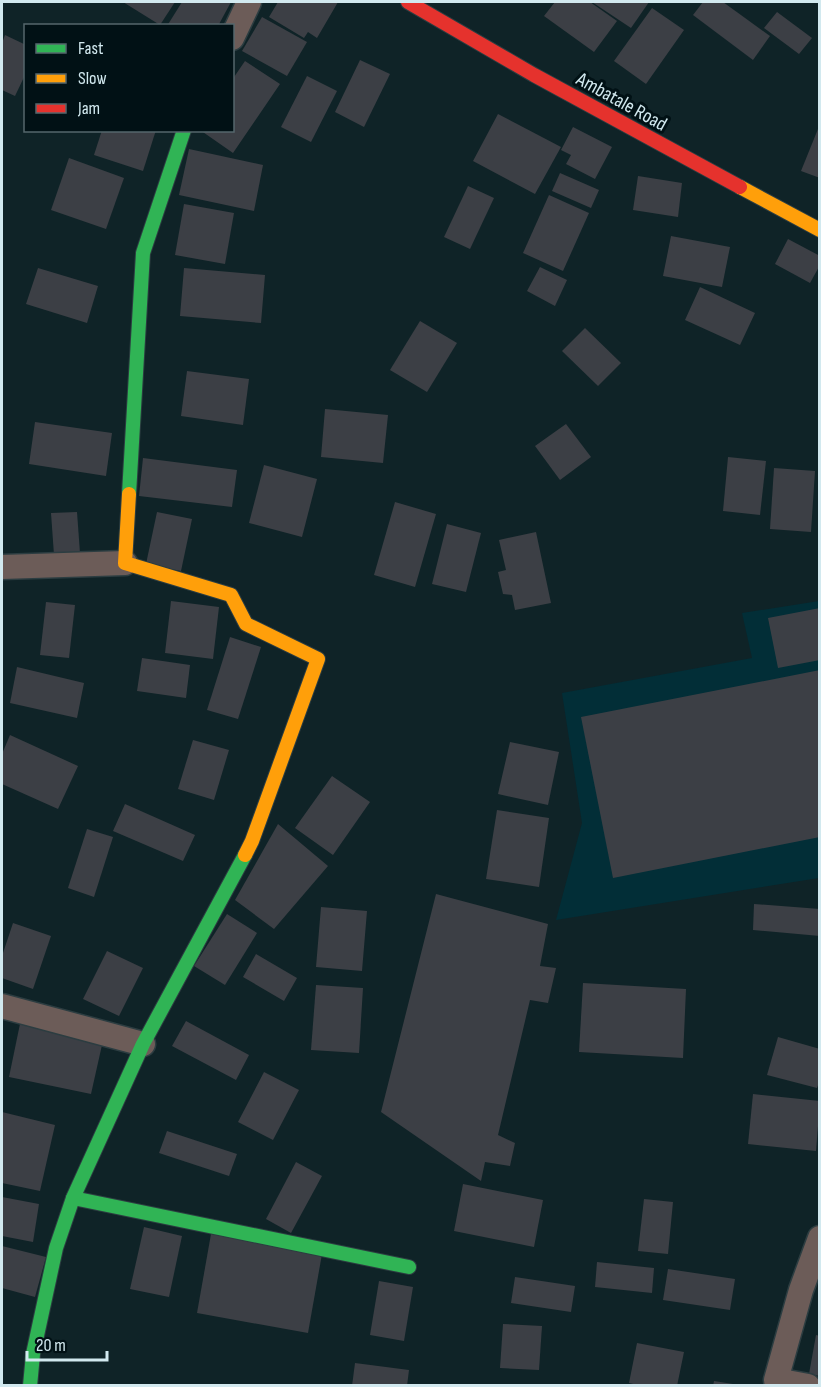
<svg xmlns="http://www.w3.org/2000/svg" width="821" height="1387" font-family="'Sofia Sans Condensed',sans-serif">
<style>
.built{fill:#022e37}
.building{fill:#3c3f45}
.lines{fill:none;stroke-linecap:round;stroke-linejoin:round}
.street-casing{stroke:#2c3d41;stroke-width:27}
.fast-casing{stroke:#2c3d41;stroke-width:16}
.slow-casing{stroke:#2c3d41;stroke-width:16}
.jam-casing{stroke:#2c3d41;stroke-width:16}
.street{stroke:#6c5c58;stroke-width:24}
.fast{stroke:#30b455;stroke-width:14}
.slow{stroke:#ff9f0a;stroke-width:14}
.jam{stroke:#e5322d;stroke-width:14}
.labels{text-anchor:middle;stroke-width:6;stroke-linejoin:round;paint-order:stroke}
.street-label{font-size:20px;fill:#d2e9ef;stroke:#011115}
</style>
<rect width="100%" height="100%" fill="#0f2327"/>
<polygon class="built" points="819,601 819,878 556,920 582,823 562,693 752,658 742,613"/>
<g class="building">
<polygon points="123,2 175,2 160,25"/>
<polygon points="182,2 231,2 218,26 167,26"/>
<polygon points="278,2 338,2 317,38 308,32 304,38 269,17"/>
<polygon points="555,2 590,2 617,21 594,52 544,16"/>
<polygon points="592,2 649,2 631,28"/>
<polygon points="703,2 723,2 770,36 753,60 693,15"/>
<polygon points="652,8 684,30 646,84 614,61"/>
<polygon points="777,12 812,38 799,54 764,28"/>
<polygon points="262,17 307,42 287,76 242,51"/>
<polygon points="5,35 26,45 26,73 15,96 2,90 2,43"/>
<polygon points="360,60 390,74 364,127 335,112"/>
<polygon points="245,61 280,84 233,153 200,130 232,130 232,80"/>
<polygon points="307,76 337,91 311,142 281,127"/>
<polygon points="498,114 561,147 535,194 473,161"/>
<polygon points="820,124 820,178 801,171"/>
<polygon points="573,127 612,147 595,179 566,164 571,155 561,150"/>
<polygon points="102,130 156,130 143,171 94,155"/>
<polygon points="189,149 263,165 254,211 179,195"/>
<polygon points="69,158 124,178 106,229 51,210"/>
<polygon points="560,173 599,190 591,208 552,191"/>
<polygon points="638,176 682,183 678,217 633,210"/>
<polygon points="468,186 494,198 470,249 444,237"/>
<polygon points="549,195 589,213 563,271 523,253"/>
<polygon points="184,204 234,213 225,264 175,255"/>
<polygon points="671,236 730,247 722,287 663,276"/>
<polygon points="788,239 820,256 820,265 810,283 775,264"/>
<polygon points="540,267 567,280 555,306 527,291"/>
<polygon points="38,268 98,286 87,323 26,304"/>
<polygon points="184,268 265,275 261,323 180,316"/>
<polygon points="700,287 755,313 740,345 685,320"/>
<polygon points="420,321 457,343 427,392 390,370"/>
<polygon points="585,328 621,363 598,386 562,351"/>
<polygon points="187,371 249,379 243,425 181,416"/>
<polygon points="325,409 388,415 383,463 321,457"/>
<polygon points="35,422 112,433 106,476 29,464"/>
<polygon points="566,424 591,457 560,480 535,446"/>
<polygon points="728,457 766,461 760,515 723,511"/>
<polygon points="143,458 237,470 232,507 139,496"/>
<polygon points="264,465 317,479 302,537 249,523"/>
<polygon points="774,468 815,471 811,532 770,529"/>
<polygon points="395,502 436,514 415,587 374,575"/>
<polygon points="77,512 80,553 54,555 51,513"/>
<polygon points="157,512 192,519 181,571 146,564"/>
<polygon points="447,524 481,533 466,592 432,584"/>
<polygon points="536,532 551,603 515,610 512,595 503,594 498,572 506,570 499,540"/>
<polygon points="171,601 219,607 213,659 165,653"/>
<polygon points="46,602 75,605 69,658 40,655"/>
<polygon points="820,608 820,660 778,668 768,618"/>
<polygon points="230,637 261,647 238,719 207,710"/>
<polygon points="142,658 190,665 186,698 137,691"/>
<polygon points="17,667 84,683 77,718 10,703"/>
<polygon points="820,670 820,837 613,878 581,717"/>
<polygon points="10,735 78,766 58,809 2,784 2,754"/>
<polygon points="193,740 229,750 214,800 178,789"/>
<polygon points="510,742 559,752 548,805 498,794"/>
<polygon points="332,776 370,802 333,855 295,828"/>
<polygon points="125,804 195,835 183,861 113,831"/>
<polygon points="497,810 549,818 539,887 486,879"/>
<polygon points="278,824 328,866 274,929 235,900"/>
<polygon points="87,829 113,837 94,897 68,888"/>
<polygon points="436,894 548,924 540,966 556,968 548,1003 530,1000 498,1135 515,1143 510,1166 485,1162 481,1181 381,1112"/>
<polygon points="754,904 820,909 820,936 753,930"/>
<polygon points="321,907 367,911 362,971 316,967"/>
<polygon points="227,914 257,933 225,985 194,966"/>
<polygon points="13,923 51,936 33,989 2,978 2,956"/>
<polygon points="107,951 143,968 119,1016 83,999"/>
<polygon points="256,954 297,978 284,1001 243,977"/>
<polygon points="583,983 686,989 683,1058 579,1052"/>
<polygon points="316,985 363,988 359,1053 311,1050"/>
<polygon points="21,1019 104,1036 91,1094 9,1077"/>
<polygon points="186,1021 249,1055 236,1080 172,1046"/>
<polygon points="778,1037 820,1049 820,1080 817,1088 767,1075"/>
<polygon points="264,1072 299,1090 273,1140 238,1122"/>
<polygon points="753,1094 820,1101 816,1151 748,1144"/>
<polygon points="2,1112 55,1125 40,1191 2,1183"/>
<polygon points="167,1131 237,1154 229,1176 159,1153"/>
<polygon points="296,1162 322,1176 291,1233 266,1219"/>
<polygon points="463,1184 543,1200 534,1247 454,1231"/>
<polygon points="2,1197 39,1204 33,1242 2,1236"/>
<polygon points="644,1199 673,1202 668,1254 638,1251"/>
<polygon points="144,1227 182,1236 169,1297 130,1289"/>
<polygon points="211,1234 322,1254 308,1333 197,1313"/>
<polygon points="2,1246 46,1257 35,1297 2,1288"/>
<polygon points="597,1262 654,1268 652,1293 595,1287"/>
<polygon points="668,1269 735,1279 730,1310 663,1300"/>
<polygon points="515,1277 575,1286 571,1312 511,1303"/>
<polygon points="379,1281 413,1287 404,1341 370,1335"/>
<polygon points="503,1324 542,1326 539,1370 500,1368"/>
<polygon points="816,1335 820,1336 820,1376 809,1374"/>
<polygon points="637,1343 684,1352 677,1386 642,1386 629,1383"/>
<polygon points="355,1363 409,1370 407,1386 352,1386"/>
<polygon points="714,1381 733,1384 733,1386 713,1386"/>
</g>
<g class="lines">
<g class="street-casing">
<g id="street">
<polyline points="232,38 249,2"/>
<polyline points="2,567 125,563"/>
<polyline points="2,1006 143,1044"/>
<polyline points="808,1386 776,1380 801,1290 820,1238"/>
</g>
</g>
<g class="fast-casing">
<g id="fast">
<polyline points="129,494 143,253 184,130"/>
<polyline points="73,1198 409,1267"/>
<polyline points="30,1386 33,1354 56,1248 73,1198 143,1044 245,855"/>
</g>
</g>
<g class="slow-casing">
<g id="slow">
<polyline points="740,187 820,230"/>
<polyline points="129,494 125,563 231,595 246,624 318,659 252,841 245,855"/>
</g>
</g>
<g class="jam-casing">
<polyline id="jam" points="408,2 534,75 740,187"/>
</g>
<use href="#street" class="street"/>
<use href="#fast" class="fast"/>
<use href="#slow" class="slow"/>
<use href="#jam" class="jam"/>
</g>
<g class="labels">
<g class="street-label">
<text transform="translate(622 101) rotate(29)" y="7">Ambatale Road</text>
</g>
</g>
<rect width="821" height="1387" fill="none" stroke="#d2e9ef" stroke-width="6"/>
<rect x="24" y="24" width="210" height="108" fill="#011115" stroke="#55676c" stroke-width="1.5"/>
<rect x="36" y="44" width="30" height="9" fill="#30b455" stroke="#55676c" stroke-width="1.5"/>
<text x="78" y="54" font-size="18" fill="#d2e9ef">Fast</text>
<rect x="36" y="74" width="30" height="9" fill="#ff9f0a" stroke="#55676c" stroke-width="1.5"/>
<text x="78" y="84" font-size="18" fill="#d2e9ef">Slow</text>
<rect x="36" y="104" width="30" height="9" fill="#e5322d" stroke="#55676c" stroke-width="1.5"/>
<text x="78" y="114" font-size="18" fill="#d2e9ef">Jam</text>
<path d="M27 1351v9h80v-9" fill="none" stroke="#d2e9ef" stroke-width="3"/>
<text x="36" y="1351" font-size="18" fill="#d2e9ef" stroke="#011115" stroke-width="4.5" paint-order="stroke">20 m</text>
</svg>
